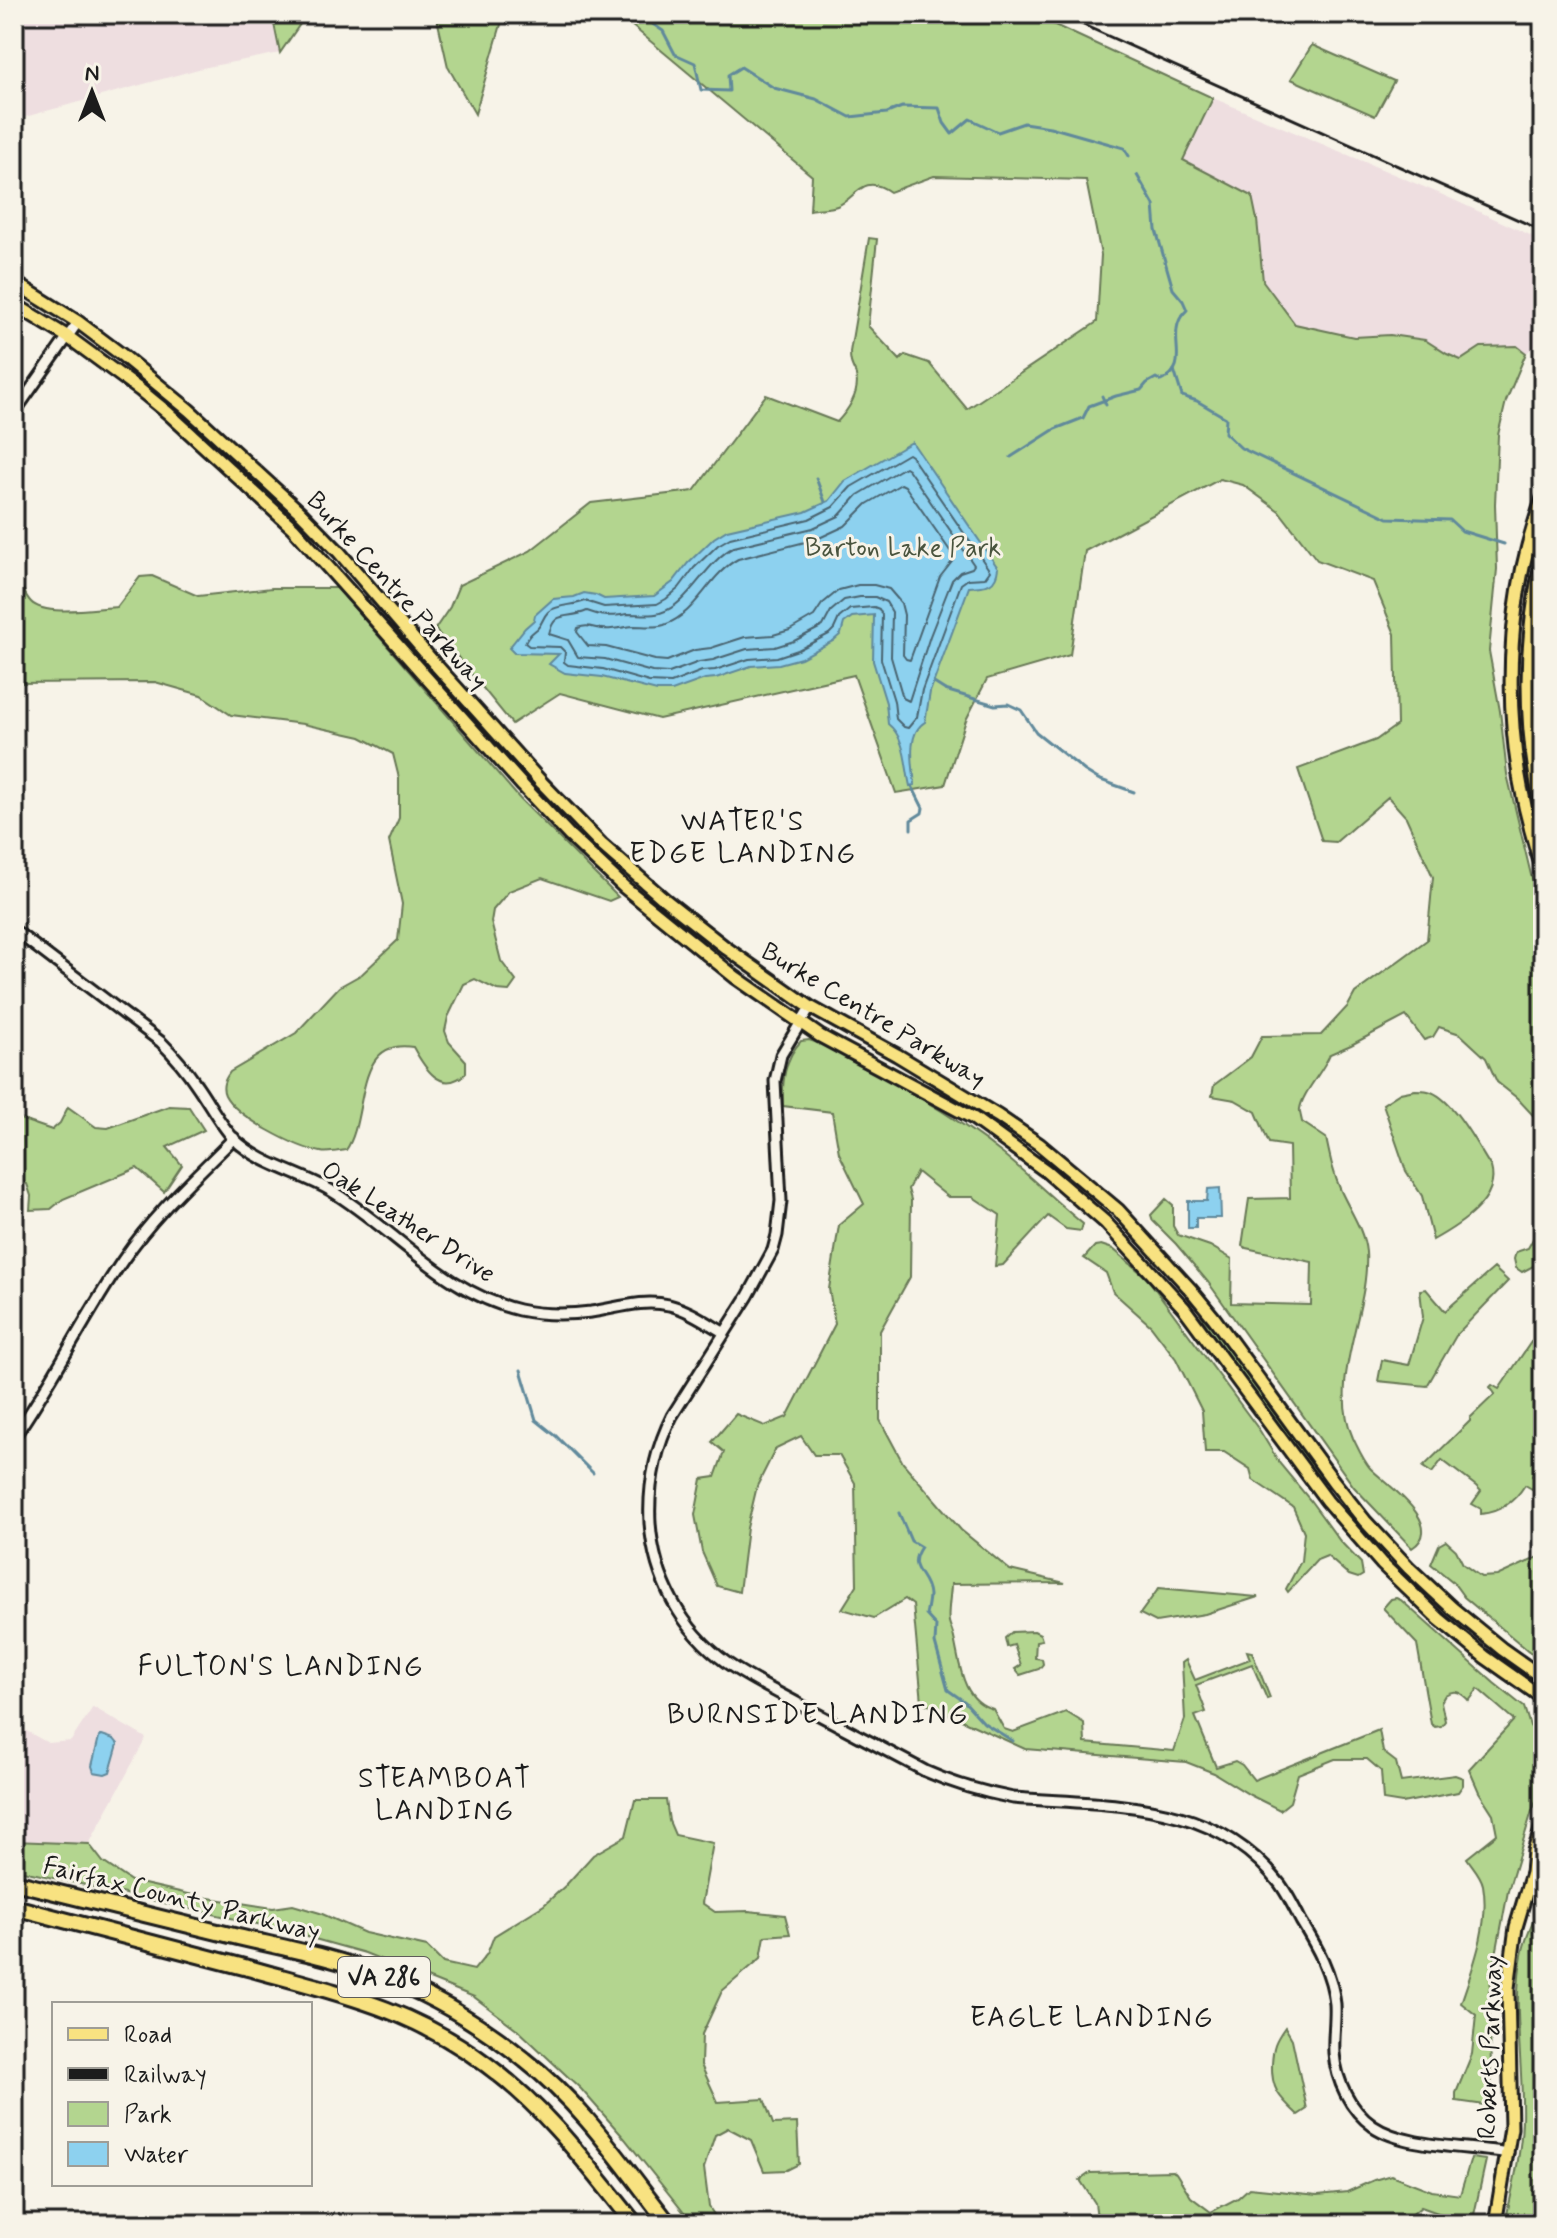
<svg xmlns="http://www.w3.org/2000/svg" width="1557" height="2238" font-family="Mynerve,sans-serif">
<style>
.built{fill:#eedee0}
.green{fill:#b3d58f;stroke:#687856;stroke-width:2}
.water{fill:#8dd1ef;stroke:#60899b;stroke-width:2}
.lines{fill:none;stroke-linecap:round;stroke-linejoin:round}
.shore{stroke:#496470;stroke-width:2}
.stream{stroke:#60899b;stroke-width:3}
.minor-casing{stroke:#1c1c1c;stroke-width:15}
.major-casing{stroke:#1c1c1c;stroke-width:17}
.highway-casing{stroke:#1c1c1c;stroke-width:20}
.minor{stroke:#f7f3e8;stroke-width:9}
.major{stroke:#f8e281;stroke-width:11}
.highway{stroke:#f8e281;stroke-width:14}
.rail{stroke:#1c1c1c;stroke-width:3}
.labels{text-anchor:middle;stroke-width:6;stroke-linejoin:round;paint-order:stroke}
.shield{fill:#f7f3e8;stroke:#5e5c59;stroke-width:2}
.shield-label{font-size:24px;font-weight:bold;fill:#1c1c1c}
.park-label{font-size:26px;fill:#49543e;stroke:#f7f3e8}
.street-label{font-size:26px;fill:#1c1c1c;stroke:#f7f3e8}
.neighbourhood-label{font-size:28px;letter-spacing:2px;fill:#1c1c1c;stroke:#f7f3e8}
</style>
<rect width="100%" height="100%" fill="#f7f3e8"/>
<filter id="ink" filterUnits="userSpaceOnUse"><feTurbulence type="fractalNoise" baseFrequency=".0125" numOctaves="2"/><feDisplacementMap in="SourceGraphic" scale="16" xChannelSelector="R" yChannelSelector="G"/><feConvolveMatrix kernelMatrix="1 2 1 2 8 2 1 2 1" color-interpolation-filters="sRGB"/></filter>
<g filter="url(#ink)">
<g class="built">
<polygon points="14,14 272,14 280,53 202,68 14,120"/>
<polygon points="1213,98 1443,195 1543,241 1543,341 1526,353 1516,346 1462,360 1447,354 1425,340 1390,335 1354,337 1295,324 1263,281 1257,220 1183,160"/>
<polygon points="93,1707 146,1738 89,1844 14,1841 14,1724 48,1743 71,1741"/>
</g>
<g class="green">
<polygon points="272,14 307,14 280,53"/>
<polygon points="436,14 504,14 475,114 448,67"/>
<path d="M608 14H1027L1044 20 1213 98 1183 160 1252 196 1257 220 1263 281 1295 324 1354 337 1390 335 1425 340 1447 354 1461 360 1481 347 1517 346 1526 353 1506 401 1498 435 1495 504 1497 569 1489 651 1500 711 1507 774 1531 875 1543 910V1126L1517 1098 1497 1082 1486 1058 1460 1034 1439 1027 1433 1037 1424 1040 1406 1016 1351 1045 1330 1054C1323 1072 1302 1093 1300 1109 1299 1111 1302 1120 1302 1122L1326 1138C1330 1157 1333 1173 1341 1191 1350 1211 1364 1230 1366 1252 1370 1312 1327 1379 1353 1438 1358 1448 1364 1462 1371 1469 1386 1484 1448 1525 1412 1548L1354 1487 1208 1282 1176 1244 1153 1221 1151 1215 1166 1199 1173 1205V1226L1178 1235 1210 1246 1232 1259 1231 1303 1311 1305 1312 1262 1246 1248 1242 1246 1249 1199 1290 1198 1289 1146 1269 1143 1256 1112 1235 1100 1212 1096 1214 1085 1251 1057 1262 1036 1321 1035 1348 1006 1355 993 1427 940 1433 877 1406 817 1388 797 1336 842 1322 841 1298 769 1376 740 1397 725 1395 634 1373 581 1317 560 1279 511 1243 485 1220 479 1085 551 1070 655 987 679 966 720 945 785 896 793 854 675 659 719 560 693 512 724 435 629 450 607 459 585 530 551 591 503 694 491 766 395 837 422C849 409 862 391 855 372 851 364 850 361 850 352L869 238 877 239 868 326 900 360 905 355 929 363 967 409 1097 322 1101 255 1086 180 934 176 890 192C862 172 856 199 837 206 829 209 818 208 810 210L812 176 631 25Z"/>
<polygon points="1312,45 1394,81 1375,116 1291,79"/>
<path d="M152 576 198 596 272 588H337L520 799 618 897 609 901 542 878 509 891 493 910 491 922 501 961 516 981 509 991 497 990 475 979 464 984 448 1017 445 1031 449 1042 466 1061V1073C441 1096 424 1067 413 1047 352 1037 369 1119 346 1150 338 1151 328 1154 321 1152 297 1148 236 1117 225 1095 221 1086 225 1079 230 1072L296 1033 339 987 362 974 398 940 402 904 389 841 399 818V778L393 754 361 737 303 724 231 715 201 695 155 682 14 683V579L18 580C22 586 25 596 31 602 45 617 96 608 117 607L140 577Z"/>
<path d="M809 1040 821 1044C884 1077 948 1110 1004 1155 1031 1177 1056 1202 1083 1224L1081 1231 1066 1229 1048 1216 1003 1265 995 1266 1000 1215 973 1197H948L917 1172 908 1189 911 1200 910 1277 880 1331V1420L903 1463 961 1530 1010 1570 1065 1583 951 1584C951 1594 947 1614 949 1622 950 1626 952 1630 953 1634 960 1661 960 1700 993 1709L1004 1729 1013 1732 1066 1712 1084 1723 1085 1743 1174 1751 1185 1719 1182 1663 1186 1660 1195 1680 1250 1659 1247 1651 1252 1652 1270 1698 1267 1699 1252 1664 1196 1685 1206 1712 1195 1716 1216 1767 1235 1761 1242 1765 1254 1780 1379 1730 1383 1752 1396 1762 1401 1782 1455 1775 1463 1778V1785L1458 1792 1402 1803 1383 1800 1381 1771 1367 1759H1335L1298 1774 1290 1802 1280 1810 1250 1795 1214 1773 1186 1762 1025 1749 922 1702 913 1605 905 1599 874 1618 842 1609 857 1585 855 1483 839 1455H814L801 1436 776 1448 757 1486 747 1528 739 1592 717 1586 702 1552 695 1515 702 1479 715 1477 724 1452 712 1442 736 1414 765 1426 787 1417 835 1324 829 1289 839 1225 864 1204 839 1153 832 1112 783 1106C782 1082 784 1059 801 1041Z"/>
<path d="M1415 1090C1419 1090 1424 1090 1428 1091 1453 1097 1477 1146 1491 1167 1501 1200 1458 1226 1433 1240L1422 1196 1406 1171 1383 1104 1400 1093Z"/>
<polygon points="169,1106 189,1107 204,1130 167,1147 182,1165 164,1192 137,1168 63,1199 51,1209 30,1210 31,1196 27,1184 14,1177 14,1117 52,1130 60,1123 68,1107 96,1127 108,1128"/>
<polygon points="1543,1221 1543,1261 1522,1272 1516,1268 1514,1259 1516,1252 1528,1248"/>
<polygon points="1101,1245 1113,1249 1147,1278 1260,1431 1280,1464 1310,1500 1340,1541 1361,1563 1363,1575 1358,1578 1349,1575 1327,1556 1317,1560 1288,1592 1286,1589 1301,1561 1304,1532 1293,1507 1253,1480 1250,1469 1224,1452 1205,1452 1202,1411 1176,1359 1151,1326 1113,1292 1106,1273 1084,1258 1095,1246"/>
<polygon points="1494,1268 1508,1281 1457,1334 1427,1386 1378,1381 1382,1360 1409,1365 1423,1317 1420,1290 1426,1289 1445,1311"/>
<polygon points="1199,1315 1217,1332 1326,1481 1325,1483 1312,1471"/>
<path d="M1543 1327V1452L1532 1476 1538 1481 1532 1489 1525 1485C1515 1501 1500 1512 1481 1514V1509L1472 1504 1481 1491 1476 1486 1442 1460 1432 1473 1423 1467 1470 1421V1418L1495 1394 1490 1387 1492 1385 1499 1389 1531 1342 1539 1335 1538 1328Z"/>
<polygon points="1446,1541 1456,1550 1463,1564 1481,1577 1497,1576 1543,1555 1543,1663 1464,1597 1453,1582 1431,1564 1439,1545"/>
<polygon points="1159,1588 1257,1597 1258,1597 1205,1614 1156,1622 1140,1614"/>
<path d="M1396 1598 1401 1600 1494 1683 1524 1707 1530 1726 1543 1742V1785L1532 1811 1508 1891 1489 1992 1492 2106 1456 2101V2093L1472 2054 1476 2015 1461 2003C1473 1967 1490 1924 1483 1885 1481 1875 1472 1866 1467 1858L1497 1834 1493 1814 1479 1792 1469 1769 1514 1720 1478 1689 1469 1701C1462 1693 1455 1688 1445 1695L1441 1702 1445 1721 1441 1726 1435 1727 1431 1724 1417 1644 1383 1608 1391 1599Z"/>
<polygon points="1034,1631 1040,1634 1042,1640 1036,1641 1035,1658 1042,1659 1043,1664 1039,1669 1020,1675 1015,1669 1021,1665 1014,1645 1007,1647 1005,1638 1012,1632"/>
<polygon points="635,1800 666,1800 669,1821 675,1835 713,1843 702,1903 715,1912 749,1911 785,1915 790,1934 765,1936 761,1958 722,1991 702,2034 701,2065 718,2102 764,2099 773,2124 797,2123 799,2164 787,2170 764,2171 751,2140 728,2128 715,2135 704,2168 709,2207 720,2224 693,2224 625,2139 581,2089 518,2030 474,1997 365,1953 275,1928 14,1869 14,1841 89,1844 103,1862 131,1881 202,1897 273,1908 293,1905 320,1913 365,1933 427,1947 443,1963 474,1970 487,1954 494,1936 544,1905 566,1885 593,1855 626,1836"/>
<path d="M1543 1899V2224H1505C1512 2190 1521 2156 1522 2121 1524 2067 1511 2002 1523 1950 1527 1933 1536 1916 1543 1899Z"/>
<path d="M1285 2027 1292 2039 1307 2109 1298 2115C1280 2098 1271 2090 1272 2064 1273 2046 1275 2041 1285 2027Z"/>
<polygon points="1471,2158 1486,2160 1472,2224 1451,2224 1452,2218 1421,2207 1408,2218 1408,2224 1098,2224 1095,2203 1080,2180 1090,2173 1172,2171 1176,2173 1191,2197 1211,2212 1238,2198 1249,2188 1318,2195 1347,2192 1374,2180 1391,2175 1432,2191 1460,2195"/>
</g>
<g class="water">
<path d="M912 442 998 568C996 587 985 586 969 587L930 692 925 722C906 733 913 766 915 785L910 786C905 765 906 738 888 724L886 703 873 661 874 615 852 617 844 623 841 634 833 641 801 658 779 664 751 666 716 678 705 679 672 691H657L602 677 565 673 549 664 559 654 514 653 509 648 525 628 534 620 535 615 553 599 574 597 584 593 596 595 604 599 654 596 673 582 688 563 714 538 727 530 805 512 829 501 845 481Z"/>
<polygon points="1220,1188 1221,1218 1196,1218 1196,1228 1188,1228 1188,1201 1207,1201 1208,1189"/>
<polygon points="102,1735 114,1739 118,1744 110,1772 105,1774 94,1772 92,1766 99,1737"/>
</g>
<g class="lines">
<g class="shore">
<path d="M908 454 911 456 990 571 985 578 968 579 961 584 922 690 917 717 908 728 904 727 896 719 894 701 881 659 882 615 879 609 874 607 850 609 839 618 834 629 829 634 798 650 777 657 749 659 715 670 702 671 671 683 649 682 603 669 568 665 564 662 565 652 560 647 529 646 525 643C528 636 531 634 537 629 543 623 542 618 548 612 557 604 574 606 585 601L604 607 657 604 666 599 679 588 694 568 718 545 730 538 809 519 833 507 851 487Z"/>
<path d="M905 467 908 469 974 565 972 568 960 572 952 580 930 636 909 701 903 698 891 657 892 612 886 602 875 597H860L844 600 831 611 823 626 794 641 775 647 747 649 713 660 699 662 669 673 652 672 605 659 578 657 568 640 549 634C555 609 567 620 587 611 606 618 609 616 629 614 639 614 650 616 660 613 690 604 704 563 734 547L813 528 839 516 858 495Z"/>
<path d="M901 484 905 486 955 558 940 577 910 660 906 659 903 655 904 615 901 603 889 589 874 585H858L839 590 822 604 814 616 790 630 773 635 745 637 711 648 695 650 667 661 655 660 606 647 588 646 577 632 578 628C588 624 592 628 602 629 613 630 623 627 633 626 643 626 654 628 664 625 698 613 708 575 738 559L817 539 845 526 867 504Z"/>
</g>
<g class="stream">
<polyline points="638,14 663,31 675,54 695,63 701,90 729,91 728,75 741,67 774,88 816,99 850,117 887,113 902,107 939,108 944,123 952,134 970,119 998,132 1024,123 1050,127 1124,148 1129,156"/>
<polyline points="1174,370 1182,396 1197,401 1226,418 1225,433 1241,448 1388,518 1450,520 1462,531 1504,544"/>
<polyline points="1102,396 1106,405"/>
<path d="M1011 457 1055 429 1083 418 1089 406 1116 396 1141 390 1147 383 1156 378 1161 381C1190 368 1170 342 1179 321 1181 316 1184 313 1187 310L1183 301 1173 289 1156 230 1154 205 1137 175"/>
<polyline points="816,478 825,502"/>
<polyline points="934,683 945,690 995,705 1008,704 1021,710 1036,732 1085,771 1098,779 1134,792"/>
<polyline points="911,829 911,820 922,813 923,808 912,786"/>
<polyline points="521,1370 536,1420 556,1436 593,1473"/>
<path d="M899 1513 911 1541 921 1547C905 1570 928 1573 929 1595 929 1601 927 1609 926 1615L936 1626 935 1643 948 1690 965 1702 984 1723 1013 1741"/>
</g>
<g class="minor-casing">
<g id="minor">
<polyline points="14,413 78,322"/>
<path d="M14 930 161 1042C174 1055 186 1069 196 1084 209 1102 219 1123 234 1139 261 1165 299 1172 330 1190 393 1228 445 1293 519 1310 543 1315 567 1315 591 1312 618 1308 642 1299 669 1305 689 1310 706 1322 723 1332"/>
<path d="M810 1007 781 1055 775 1081 781 1201 777 1235 773 1250 748 1296 672 1416C655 1450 648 1485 650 1523 654 1578 681 1630 727 1663 751 1680 780 1693 806 1708 846 1729 885 1750 925 1771 954 1784 982 1792 1013 1798 1111 1806 1213 1797 1280 1884 1288 1895 1295 1909 1301 1921 1317 1947 1332 1973 1335 2004 1336 2020 1333 2037 1334 2053 1336 2080 1350 2110 1373 2126 1405 2148 1469 2146 1508 2153"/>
<path d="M14 1437C54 1380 84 1317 123 1260 154 1214 195 1177 234 1138"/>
</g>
</g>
<g class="major-casing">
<g id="major">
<polyline points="14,282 78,322 122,355 189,410 300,512 339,552 435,664 542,783 602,845 664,899 726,948 810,1007 897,1055 998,1116 1039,1144 1118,1210 1191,1290 1214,1318 1334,1482 1365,1521 1409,1568 1452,1608 1502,1649 1543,1678"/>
<polyline points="14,304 68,337 140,390 168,413 293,528 523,786 569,835 624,887 735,977 820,1036 973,1118 1046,1171 1105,1222 1184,1308 1327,1501 1382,1564 1439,1619 1485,1657 1543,1698"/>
<path d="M1543 498C1499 617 1502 751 1543 870"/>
<path d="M1543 555C1523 641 1523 727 1543 813"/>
<polyline points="1495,2224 1511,2128 1508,1988 1516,1927 1532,1873 1534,1851 1543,1824"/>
</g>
</g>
<g class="highway-casing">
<g id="highway">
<path d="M14 1882C89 1901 163 1918 238 1937 285 1948 334 1957 379 1975 432 1995 482 2025 525 2060 583 2105 624 2167 669 2224"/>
<path d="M14 1907C92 1927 170 1947 248 1968 338 1993 411 2008 487 2065 547 2109 589 2167 635 2224"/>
</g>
</g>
<use href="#minor" class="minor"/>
<use href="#major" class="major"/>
<use href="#highway" class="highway"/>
<polyline class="rail" points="1059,14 1543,231"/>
</g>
</g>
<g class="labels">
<rect class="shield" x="338" y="1957" width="92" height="40" rx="6"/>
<g class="shield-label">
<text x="384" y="1985">VA 286</text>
</g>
<g class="park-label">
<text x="903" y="556">Barton Lake Park</text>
</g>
<g class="street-label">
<text transform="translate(398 590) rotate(48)" y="9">Burke Centre Parkway</text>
<text transform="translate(874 1014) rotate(31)" y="9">Burke Centre Parkway</text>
<text transform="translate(409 1221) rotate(33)" y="9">Oak Leather Drive</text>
<text transform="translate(182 1898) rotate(14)" y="9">Fairfax County Parkway</text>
<text transform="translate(1489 2047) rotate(-88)" y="9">Roberts Parkway</text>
</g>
<g class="neighbourhood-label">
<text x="743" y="830">WATER'S<tspan x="743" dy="32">EDGE LANDING</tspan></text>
<text x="281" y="1675">FULTON'S LANDING</text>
<text x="818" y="1723">BURNSIDE LANDING</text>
<text x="445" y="1787">STEAMBOAT<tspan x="445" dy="32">LANDING</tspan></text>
<text x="1092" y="2026">EAGLE LANDING</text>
</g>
</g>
<rect width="1557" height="2238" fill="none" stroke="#f7f3e8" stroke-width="48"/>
<rect x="24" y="24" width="1509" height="2190" fill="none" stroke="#1c1c1c" stroke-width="3" filter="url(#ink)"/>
<rect x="52" y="2002" width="260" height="184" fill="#f7f3e8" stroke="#9f9d96" stroke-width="2"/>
<rect x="68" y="2028" width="40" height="12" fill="#f8e281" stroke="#9f9d96" stroke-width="2"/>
<text x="124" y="2042" font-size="24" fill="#1c1c1c">Road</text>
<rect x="68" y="2068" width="40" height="12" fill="#1c1c1c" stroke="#9f9d96" stroke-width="2"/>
<text x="124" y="2082" font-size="24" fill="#1c1c1c">Railway</text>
<rect x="68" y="2102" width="40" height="24" fill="#b3d58f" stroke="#9f9d96" stroke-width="2"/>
<text x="124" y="2122" font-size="24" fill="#1c1c1c">Park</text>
<rect x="68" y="2142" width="40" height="24" fill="#8dd1ef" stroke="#9f9d96" stroke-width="2"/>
<text x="124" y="2162" font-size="24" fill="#1c1c1c">Water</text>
<g transform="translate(92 92)" stroke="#f7f3e8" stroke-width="6" paint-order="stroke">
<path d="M0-6L14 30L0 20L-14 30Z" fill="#1c1c1c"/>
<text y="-12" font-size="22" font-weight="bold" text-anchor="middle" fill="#1c1c1c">N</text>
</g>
</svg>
